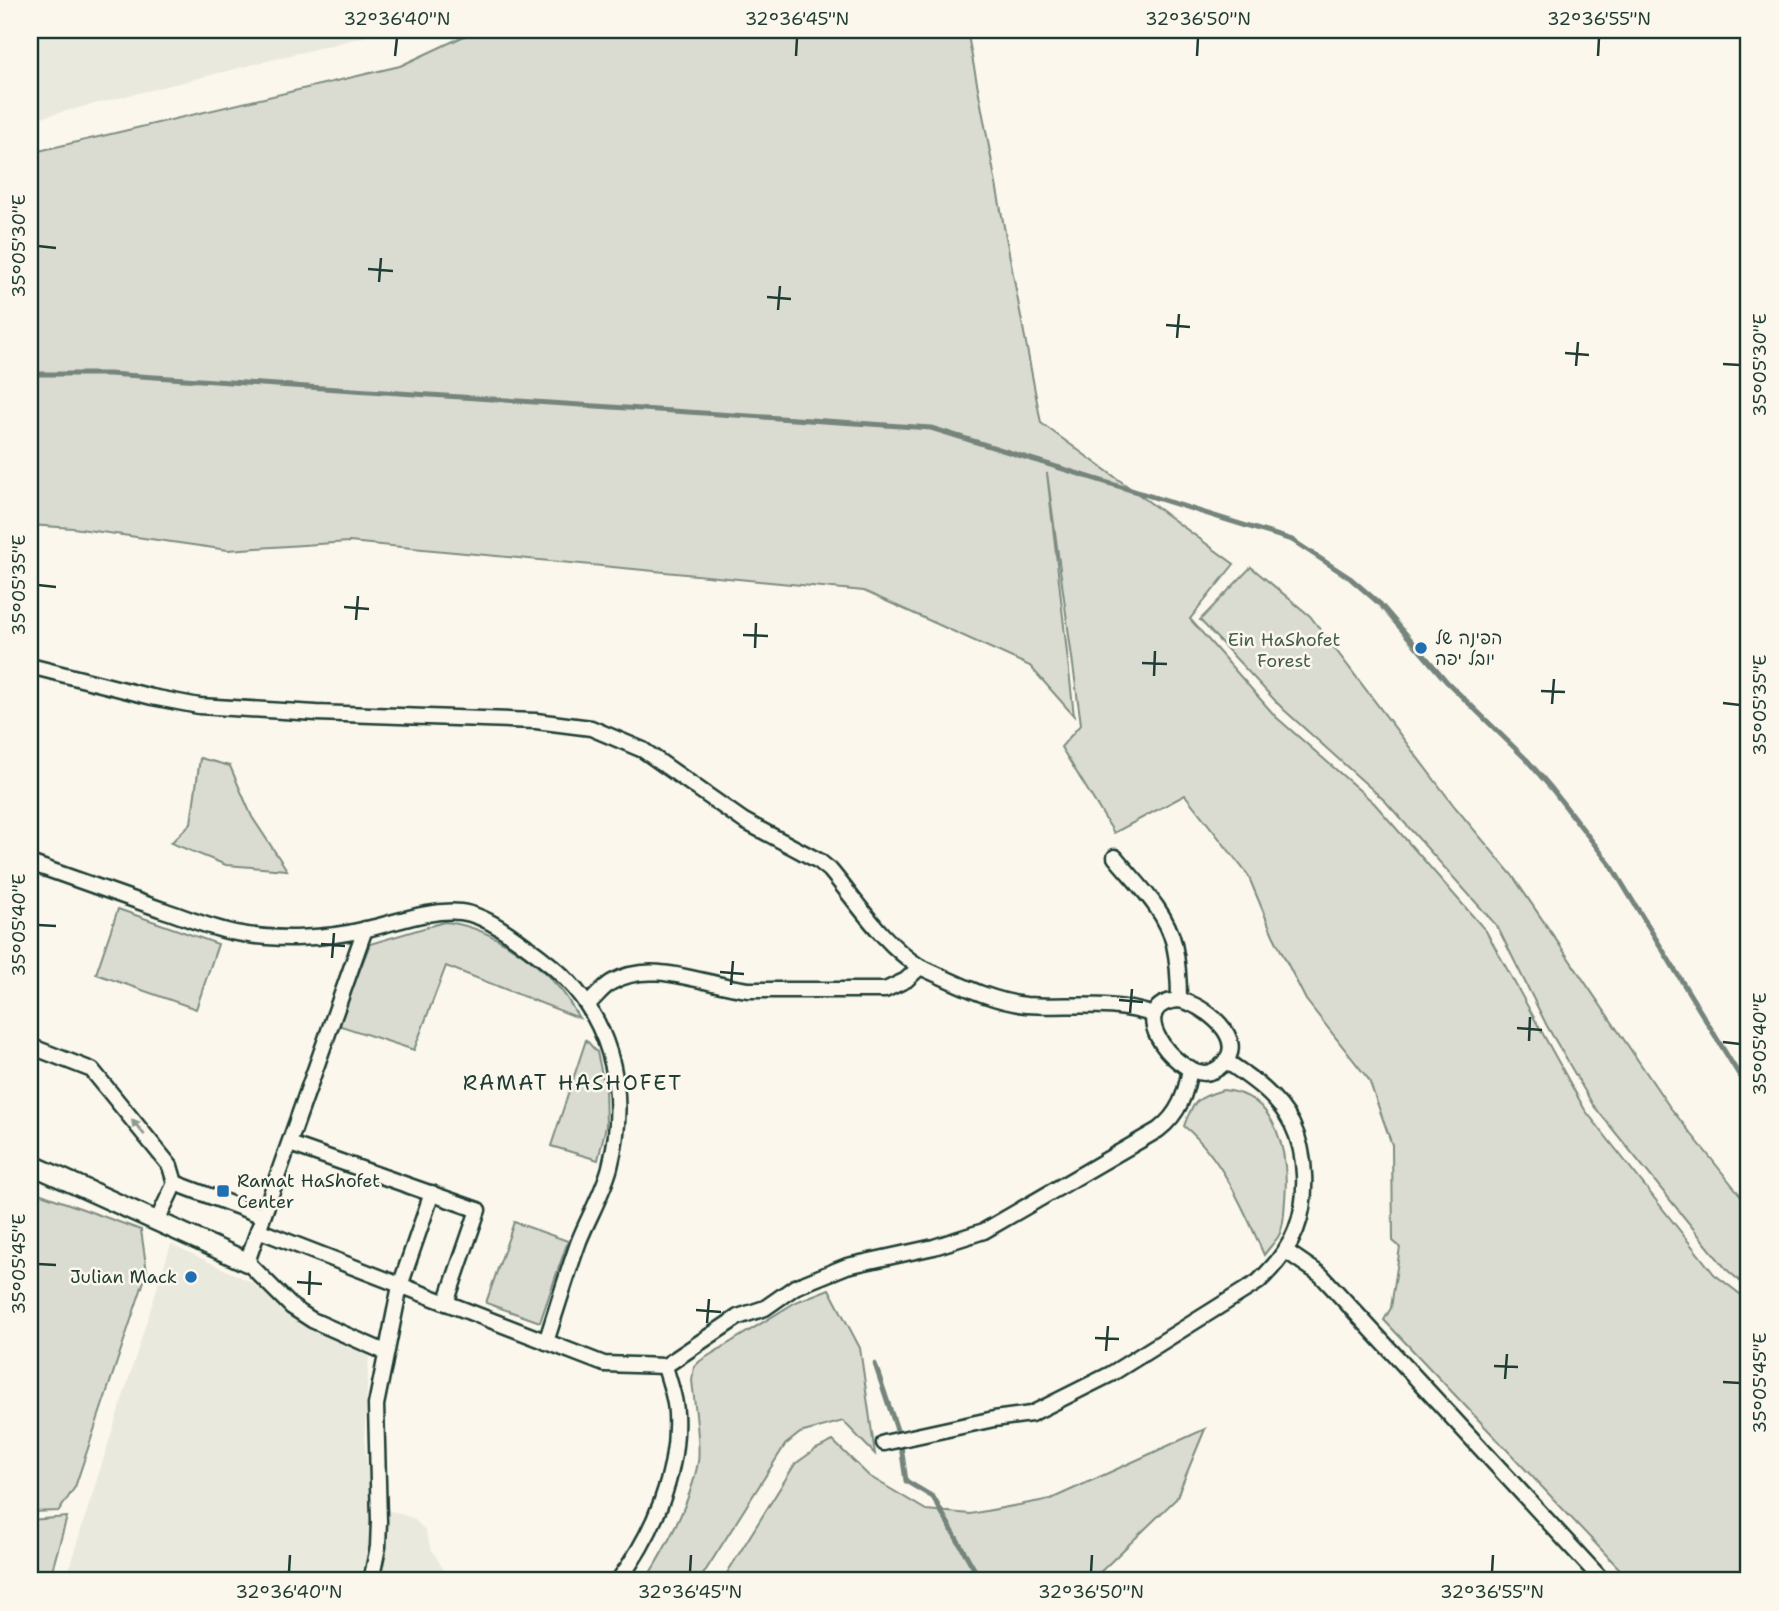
<svg xmlns="http://www.w3.org/2000/svg" width="1779" height="1611" font-family="'Shantell Sans','Playpen Sans Hebrew',sans-serif">
<style>
.built{fill:#eae9de}
.green{fill:#dbdcd1;stroke:#7d8c82;stroke-width:2}
.lines{fill:none;stroke-linecap:round;stroke-linejoin:round}
.stream{stroke:#74847b;stroke-width:5}
.minor-casing{stroke:#1f3d34;stroke-width:19}
.tertiary-casing{stroke:#1f3d34;stroke-width:23}
.minor{stroke:#fbf7ec;stroke-width:14}
.tertiary{stroke:#fbf7ec;stroke-width:18}
.oneway{fill:#8d9a90}
.ticks{fill:none;stroke:#1f3d34;stroke-width:2.5}
.poi-dot{fill:#1f6fb2;stroke:#fbf7ec;stroke-width:2.5}
.labels{text-anchor:middle;stroke-width:5;stroke-linejoin:round;paint-order:stroke}
.poi-label{font-size:18px;fill:#1f3d34;stroke:#fbf7ec;text-anchor:start}
.park-label{font-size:18px;fill:#455d53;stroke:#fbf7ec}
.quarter-label{font-size:21px;letter-spacing:2px;fill:#1f3d34;stroke:#fbf7ec}
.neatline{fill:none;stroke:#1f3d34;stroke-width:2.5}
.ticks-label{font-size:18px;text-anchor:middle;fill:#1f3d34}
</style>
<rect width="100%" height="100%" fill="#fbf7ec"/>
<filter id="ink" filterUnits="userSpaceOnUse"><feTurbulence type="fractalNoise" baseFrequency=".0143" numOctaves="2"/><feDisplacementMap in="SourceGraphic" scale="14" xChannelSelector="R" yChannelSelector="G"/><feConvolveMatrix kernelMatrix="1 2 1 2 8 2 1 2 1" color-interpolation-filters="sRGB"/></filter>
<g filter="url(#ink)">
<g class="built">
<polygon points="30,30 391,30 30,120"/>
<polygon points="171,1244 251,1282 303,1325 369,1354 364,1439 372,1505 413,1518 425,1530 431,1549 447,1575 444,1581 65,1581"/>
</g>
<g class="green">
<polygon points="477,30 967,30 1041,423 1234,564 1190,619 1276,717 1374,803 1486,931 1585,1110 1714,1274 1749,1301 1749,1581 1631,1581 1384,1320 1391,1308 1400,1247 1393,1241 1392,1145 1369,1080 1306,1000 1273,935 1248,875 1185,795 1114,833 1061,747 1081,724 1047,473 1074,716 1030,666 864,591 349,542 228,550 73,528 30,525 30,153 400,66"/>
<polygon points="1251,567 1310,616 1455,807 1512,875 1669,1106 1749,1206 1749,1289 1726,1269 1593,1105 1547,1026 1497,926 1385,801 1283,709 1200,620"/>
<polygon points="200,758 230,766 252,817 287,870 226,865 171,843 191,823"/>
<polygon points="118,909 218,944 196,1009 96,974"/>
<path d="M444 922C485 925 535 958 561 990 568 998 573 1009 579 1018L446 966 414 1050 338 1025 370 944Z"/>
<polygon points="586,1040 597,1052 605,1088 606,1126 598,1160 551,1146"/>
<path d="M1223 1090C1278 1094 1289 1155 1285 1200 1284 1212 1284 1227 1278 1237 1274 1243 1268 1249 1264 1255 1245 1211 1221 1156 1184 1126 1193 1101 1196 1098 1223 1090Z"/>
<polygon points="30,1190 141,1230 147,1272 75,1487 59,1511 30,1512"/>
<polygon points="514,1222 568,1241 540,1322 486,1303"/>
<path d="M829 1289 860 1348 875 1454 843 1421 800 1433 785 1445 699 1581H645C666 1548 691 1501 698 1462 701 1444 694 1401 692 1380L694 1367 700 1361 796 1302Z"/>
<polygon points="1205,1429 1176,1499 1091,1581 722,1581 795,1464 816,1449 833,1441 869,1476 926,1510 970,1514 1051,1499"/>
<polygon points="67,1517 49,1581 30,1581 30,1520"/>
</g>
<g class="lines">
<g class="stream">
<polyline points="30,374 109,374 931,428 1292,540 1350,578 1380,604 1447,682 1527,760 1552,789 1612,867 1749,1091"/>
<polyline points="875,1364 900,1439 906,1481 933,1497 981,1581"/>
</g>
<g class="minor-casing">
<g id="minor">
<path d="M30 666 152 697 199 706 316 713 536 721 591 728 643 750 744 821 819 861 830 870C857 902 883 944 920 967 953 981 988 1001 1026 1005 1069 1008 1112 1000 1154 1015"/>
<path d="M1115 857C1136 883 1166 910 1174 944 1178 962 1179 981 1179 1000"/>
<path d="M30 863C73 878 116 893 160 909 185 917 210 928 236 933 277 941 326 939 367 929 398 922 429 909 461 912 488 915 522 943 543 959 610 1009 630 1088 610 1167 603 1193 589 1216 579 1241 567 1274 557 1308 546 1342"/>
<polyline points="365,929 247,1262 292,1307 312,1320 385,1352"/>
<path d="M1179 1000C1203 1004 1249 1039 1223 1064 1218 1069 1211 1073 1204 1073 1171 1071 1123 1004 1179 1000Z"/>
<path d="M588 1004C596 997 603 987 612 982 653 958 706 986 749 990H885L906 980 920 967"/>
<polyline points="30,1046 92,1070 170,1166 175,1183 157,1221"/>
<polyline points="290,1144 478,1210 446,1303"/>
<polyline points="175,1183 263,1216"/>
<path d="M258 1230 604 1364 665 1366 738 1317 765 1308 795 1287 847 1266 934 1247 984 1231 1158 1130C1179 1114 1186 1094 1190 1068"/>
<polyline points="1286,1251 1321,1275 1603,1581"/>
<path d="M884 1443 994 1419 1031 1414 1111 1374 1258 1282C1274 1267 1288 1251 1296 1230 1308 1199 1307 1154 1292 1124 1278 1096 1251 1078 1226 1061"/>
<polyline points="371,1581 378,1547 379,1521 376,1405 400,1286 432,1193"/>
<path d="M618 1581C653 1534 679 1474 676 1414 676 1397 669 1382 665 1366"/>
</g>
</g>
<g class="tertiary-casing">
<polyline id="tertiary" points="30,1164 247,1262"/>
</g>
<use href="#minor" class="minor"/>
<use href="#tertiary" class="tertiary"/>
</g>
<defs><path id="oneway-solid" d="M-6-.8H1V-3.2L6.5 0L1 3.2V.8H-6Z" transform="scale(1.75)"/></defs>
<use class="oneway" href="#oneway-solid" transform="translate(138 1127) rotate(-129)"/>
</g>
<path class="ticks" d="M395 56 397 38M796 56 797 38M1197 56 1198 38M1598 56 1599 38M38 246 56 248M368 269 393 271M379 282 381 258M767 297 791 299M778 310 780 286M1166 325 1190 327M1177 338 1179 314M1565 353 1589 355M1723 364 1740 365M1576 366 1578 342M38 585 56 587M344 607 369 609M356 620 358 596M743 635 768 636M755 648 756 623M1142 663 1167 664M1154 676 1155 651M1541 691 1565 692M1723 703 1740 705M1552 704 1554 679M38 925 56 926M321 944 345 946M332 958 334 933M720 972 744 974M731 985 733 961M1119 1000 1143 1002M1130 1013 1132 989M1517 1028 1542 1030M1529 1041 1530 1017M1723 1042 1740 1044M38 1264 56 1265M297 1282 322 1284M309 1295 310 1271M696 1310 721 1312M707 1323 709 1299M1095 1338 1119 1339M1106 1351 1108 1326M1494 1366 1518 1367M1505 1379 1507 1354M1723 1382 1740 1383M289 1572 290 1555M690 1572 691 1555M1091 1572 1092 1555M1492 1572 1493 1555"/>
<g class="poi-dot">
<circle cx="1421" cy="648" r="7"/>
<rect x="216" y="1184" width="14" height="14" rx="3.5"/>
<circle cx="191" cy="1277" r="7"/>
</g>
<g class="labels">
<g class="poi-label">
<text x="1435" y="644">הפינה של<tspan x="1435" dy="21">יובל יפה</tspan></text>
<text x="237" y="1187">Ramat HaShofet<tspan x="237" dy="21">Center</tspan></text>
<text x="177" y="1283" text-anchor="end">Julian Mack</text>
</g>
<g class="park-label">
<text x="1284" y="646">Ein HaShofet<tspan x="1284" dy="21">Forest</tspan></text>
</g>
<g class="quarter-label">
<text x="573" y="1090">RAMAT HASHOFET</text>
</g>
</g>
<rect width="1779" height="1611" fill="none" stroke="#fbf7ec" stroke-width="77"/>
<rect x="38" y="38" width="1702" height="1534" class="neatline"/>
<g class="ticks-label">
<text x="397" y="25">32°36'40"N</text>
<text x="797" y="25">32°36'45"N</text>
<text x="1198" y="25">32°36'50"N</text>
<text x="1599" y="25">32°36'55"N</text>
<text transform="translate(19 246) rotate(-90)" y="6">35°05'30"E</text>
<text transform="translate(1760 365) rotate(-90)" y="6">35°05'30"E</text>
<text transform="translate(19 585) rotate(-90)" y="6">35°05'35"E</text>
<text transform="translate(1760 705) rotate(-90)" y="6">35°05'35"E</text>
<text transform="translate(19 925) rotate(-90)" y="6">35°05'40"E</text>
<text transform="translate(1760 1044) rotate(-90)" y="6">35°05'40"E</text>
<text transform="translate(19 1264) rotate(-90)" y="6">35°05'45"E</text>
<text transform="translate(1760 1383) rotate(-90)" y="6">35°05'45"E</text>
<text x="289" y="1598">32°36'40"N</text>
<text x="690" y="1598">32°36'45"N</text>
<text x="1091" y="1598">32°36'50"N</text>
<text x="1492" y="1598">32°36'55"N</text>
</g>
</svg>
